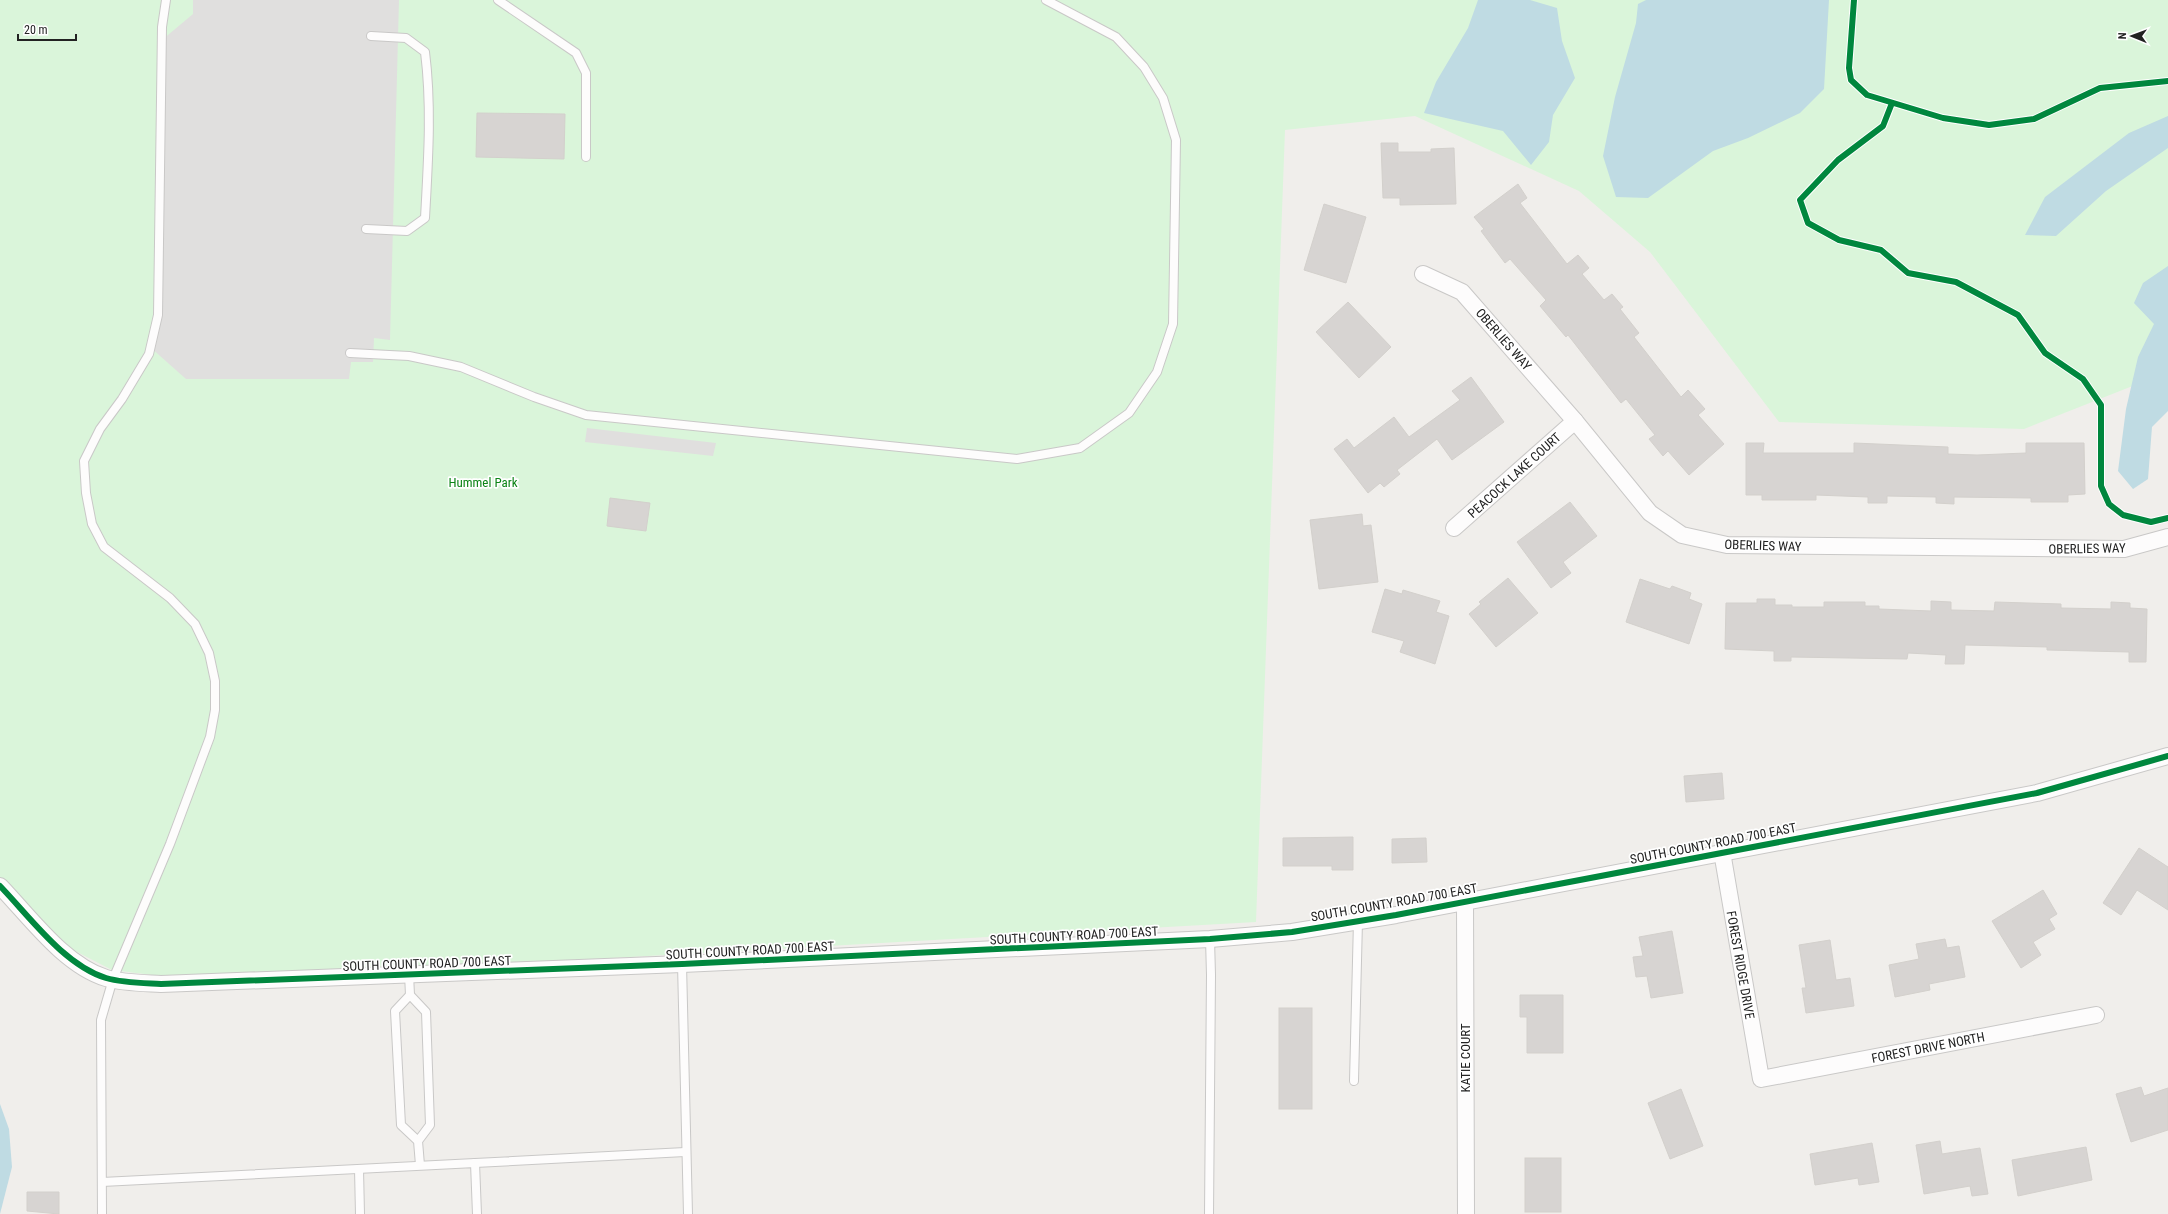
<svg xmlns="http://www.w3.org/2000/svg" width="2168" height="1214" font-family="'Roboto Condensed',sans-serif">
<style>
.park{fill:#daf5da}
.parking{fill:#e0dfde}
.water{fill:#bfdbe3}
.building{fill:#d7d4d2;stroke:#d3d0cc}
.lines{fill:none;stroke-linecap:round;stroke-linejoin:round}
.lane-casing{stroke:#c9c8c7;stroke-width:10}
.street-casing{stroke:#c9c8c7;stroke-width:18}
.lane{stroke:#fdfcfc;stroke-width:8}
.street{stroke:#fdfcfc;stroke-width:16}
.cycleway-casing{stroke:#fff;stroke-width:8}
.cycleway{stroke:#00873e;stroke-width:6}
.labels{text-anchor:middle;stroke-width:3.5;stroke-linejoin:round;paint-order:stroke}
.street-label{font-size:13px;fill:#222;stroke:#fff}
.park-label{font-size:13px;fill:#0c8416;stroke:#fff}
</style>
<rect width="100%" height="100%" fill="#f0eeeb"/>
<polygon class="park" points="0,0 2168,0 2168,372 2024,429 1779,422 1650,252 1579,191 1415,116 1285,130 1256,922 201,981 112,970 48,937 0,888"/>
<g class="parking">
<polygon points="193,0 399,0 390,340 374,338 373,362 351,362 349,379 186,379 150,347 158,283 162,40 193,14"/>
<polygon points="587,428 716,443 713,456 585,442"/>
</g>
<g class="water">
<polygon points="1478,0 1530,0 1557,8 1562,41 1575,78 1553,115 1549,142 1531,165 1503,131 1424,113 1436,82 1468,28"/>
<polygon points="1646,0 1829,0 1824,89 1800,113 1748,138 1713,151 1648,198 1616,197 1603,156 1615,97 1636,23 1638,4"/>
<polygon points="2168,116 2168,148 2106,191 2056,236 2025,235 2045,197 2129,133"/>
<polygon points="2168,266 2168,411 2152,427 2148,479 2133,489 2118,471 2126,409 2138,357 2154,324 2134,303 2143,283"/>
<polygon points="0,1104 9,1129 12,1167 0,1214"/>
</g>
<g class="building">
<polygon points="477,113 565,114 564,159 476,157"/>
<polygon points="1381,143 1398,143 1398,152 1431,152 1431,149 1454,148 1456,204 1400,205 1400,198 1383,198"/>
<polygon points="1518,184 1527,198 1520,203 1567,264 1578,255 1589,268 1582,274 1604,300 1612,294 1623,307 1620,309 1639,333 1634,337 1681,397 1688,390 1705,409 1698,415 1724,444 1689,475 1668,451 1663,456 1649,439 1655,435 1626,399 1621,403 1568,335 1566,337 1540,306 1546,300 1510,259 1505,263 1481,231 1484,229 1474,217"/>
<polygon points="1324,204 1366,217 1346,283 1304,270"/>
<polygon points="1348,302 1391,347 1359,378 1316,332"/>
<polygon points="1471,377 1504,422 1452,460 1437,439 1397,470 1400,474 1384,487 1380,483 1368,493 1334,449 1347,439 1354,448 1394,417 1409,437 1460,400 1452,391"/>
<polygon points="1746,443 1764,443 1763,453 1854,453 1854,443 1948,447 1948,454 1977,455 2026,453 2026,443 2084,443 2085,494 2068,495 2068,502 2031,502 2031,498 1954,497 1954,504 1936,503 1936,497 1887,496 1887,503 1868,503 1868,497 1816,495 1816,500 1762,500 1762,495 1746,495"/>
<polygon points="610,498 650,503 646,531 607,526"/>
<polygon points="1570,502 1597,536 1563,562 1571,573 1551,588 1517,542"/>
<polygon points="1362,514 1363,526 1371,525 1378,582 1319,589 1310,520"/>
<polygon points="1508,578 1538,613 1496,647 1469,614 1481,604 1479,602"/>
<polygon points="1640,579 1670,589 1672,586 1691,593 1689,599 1702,604 1689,644 1626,622"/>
<polygon points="1385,589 1402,594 1403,590 1440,601 1436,612 1449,616 1435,664 1400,652 1404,641 1372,632"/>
<polygon points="1757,599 1775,599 1775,605 1792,605 1792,607 1824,607 1824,602 1865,602 1865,606 1879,606 1879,609 1931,611 1931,601 1951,602 1951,610 1994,611 1995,602 2061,604 2061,608 2111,609 2111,602 2130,603 2130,608 2147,609 2146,662 2129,662 2129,652 2047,650 2047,647 1965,645 1964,664 1945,664 1946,655 1908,653 1907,659 1791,657 1791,661 1774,661 1774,651 1725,649 1726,603 1757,603"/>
<polygon points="1722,773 1724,799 1686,802 1684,776"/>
<polygon points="1353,837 1353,870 1332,870 1332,866 1283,866 1283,838"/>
<polygon points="1426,838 1427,862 1392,863 1392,839"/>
<polygon points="2139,848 2168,867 2168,910 2137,890 2121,915 2103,903"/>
<polygon points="2043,890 2057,914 2049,919 2055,929 2033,942 2041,955 2021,968 1992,921"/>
<polygon points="1672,931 1683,993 1651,998 1647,976 1636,977 1633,957 1643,956 1639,937"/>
<polygon points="1945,939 1947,948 1959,946 1965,977 1929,984 1930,990 1895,997 1889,965 1919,959 1916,944"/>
<polygon points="1830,940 1836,980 1850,978 1854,1006 1806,1013 1802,988 1806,988 1799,945"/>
<polygon points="1520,995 1563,995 1563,1053 1527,1053 1527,1017 1520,1017"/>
<rect x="1279" y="1008" width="33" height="101"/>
<polygon points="2141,1087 2144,1096 2168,1088 2168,1130 2131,1142 2116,1094"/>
<polygon points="1681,1089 1703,1146 1670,1159 1648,1103"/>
<polygon points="1940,1141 1942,1154 1980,1148 1988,1194 1972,1196 1970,1186 1924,1194 1916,1145"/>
<polygon points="1872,1143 1879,1182 1859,1185 1858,1178 1815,1185 1810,1154"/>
<polygon points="2086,1147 2092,1180 2018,1196 2012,1160"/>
<rect x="1525" y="1158" width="36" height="54"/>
<polygon points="27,1192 59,1192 59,1214 27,1211"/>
</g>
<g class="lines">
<g class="lane-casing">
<g id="lane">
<polyline points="498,0 576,53 586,73 586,157"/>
<path d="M366 229 407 231 425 218C428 163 432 107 425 52L406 38 371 36"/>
<polyline points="350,353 409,356 461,367 534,397 586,415 1017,459 1080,448 1129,413 1157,372 1173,324 1176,140 1163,98 1144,67 1116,37 1046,0"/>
<polyline points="682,964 688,1214"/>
<polyline points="409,974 410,995"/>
<polyline points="1354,1081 1358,921"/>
<polyline points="418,1141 430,1125 426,1012 410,995 395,1011 401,1125 418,1141 420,1165"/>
<polyline points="475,1163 685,1152"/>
<polyline points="359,1169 360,1214"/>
<polyline points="102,1182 475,1163 477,1214"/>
<polyline points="102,1214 101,1020 113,979 170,844 210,737 215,710 215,681 209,653 195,624 170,598 104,547 92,524 86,493 84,461 100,429 122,399 149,354 158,315 162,27 166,0"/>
<polyline points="1209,1214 1211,975 1210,939"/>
</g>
</g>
<g class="street-casing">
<g id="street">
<polyline points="1423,274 1462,292 1575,421 1650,513 1682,535 1727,545 2124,549 2168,537"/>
<polyline points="1454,528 1575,421"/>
<polyline points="1722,852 1761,1079 2096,1015"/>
<path d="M0 886C30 917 64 965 106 978 123 983 143 983 161 984L682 964 1210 939 1292 932 1396 915 2037 793 2168 756"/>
<polyline points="1465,901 1466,1214"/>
</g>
</g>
<use href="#lane" class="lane"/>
<use href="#street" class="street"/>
<g class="cycleway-casing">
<g id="cycleway">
<polyline points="1854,0 1849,68 1851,80 1867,95 1943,118 1989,125 2034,119 2100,88 2168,81"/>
<polyline points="1892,103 1883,126 1838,160 1800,200 1808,223 1839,240 1881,250 1908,273 1956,282 2018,315 2045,353 2083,379 2101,405 2101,486 2109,504 2123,515 2151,522 2168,518"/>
<path d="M0 886C30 917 64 965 106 978 123 983 143 983 161 984L682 964 1210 939 1292 932 1396 915 2037 793 2168 756"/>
</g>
</g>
<use href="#cycleway" class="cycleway"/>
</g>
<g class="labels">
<g class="street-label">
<text transform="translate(1504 339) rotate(49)" y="5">OBERLIES WAY</text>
<text transform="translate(1514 475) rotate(-42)" y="5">PEACOCK LAKE COURT</text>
<text transform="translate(1763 545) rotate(2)" y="5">OBERLIES WAY</text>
<text transform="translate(2087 548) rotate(-1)" y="5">OBERLIES WAY</text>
<text transform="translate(1713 843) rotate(-11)" y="5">SOUTH COUNTY ROAD 700 EAST</text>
<text transform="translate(1394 902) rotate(-10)" y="5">SOUTH COUNTY ROAD 700 EAST</text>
<text transform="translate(1074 935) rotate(-3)" y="5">SOUTH COUNTY ROAD 700 EAST</text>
<text transform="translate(750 950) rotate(-3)" y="5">SOUTH COUNTY ROAD 700 EAST</text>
<text transform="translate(427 963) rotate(-2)" y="5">SOUTH COUNTY ROAD 700 EAST</text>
<text transform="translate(1741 965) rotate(80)" y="5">FOREST RIDGE DRIVE</text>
<text transform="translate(1928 1047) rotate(-11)" y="5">FOREST DRIVE NORTH</text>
<text transform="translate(1465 1058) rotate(-90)" y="5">KATIE COURT</text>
</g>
<g class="park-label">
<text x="483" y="487">Hummel Park</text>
</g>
</g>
<g transform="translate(2132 36) rotate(271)" stroke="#ffffff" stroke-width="3" paint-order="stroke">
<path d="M0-3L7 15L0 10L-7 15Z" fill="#222222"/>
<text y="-6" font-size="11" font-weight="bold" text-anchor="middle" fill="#222222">N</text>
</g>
<path d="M18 34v6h58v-6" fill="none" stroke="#222222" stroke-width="2"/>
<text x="24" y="34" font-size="12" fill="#222222" stroke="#ffffff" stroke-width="3" paint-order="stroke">20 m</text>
</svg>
